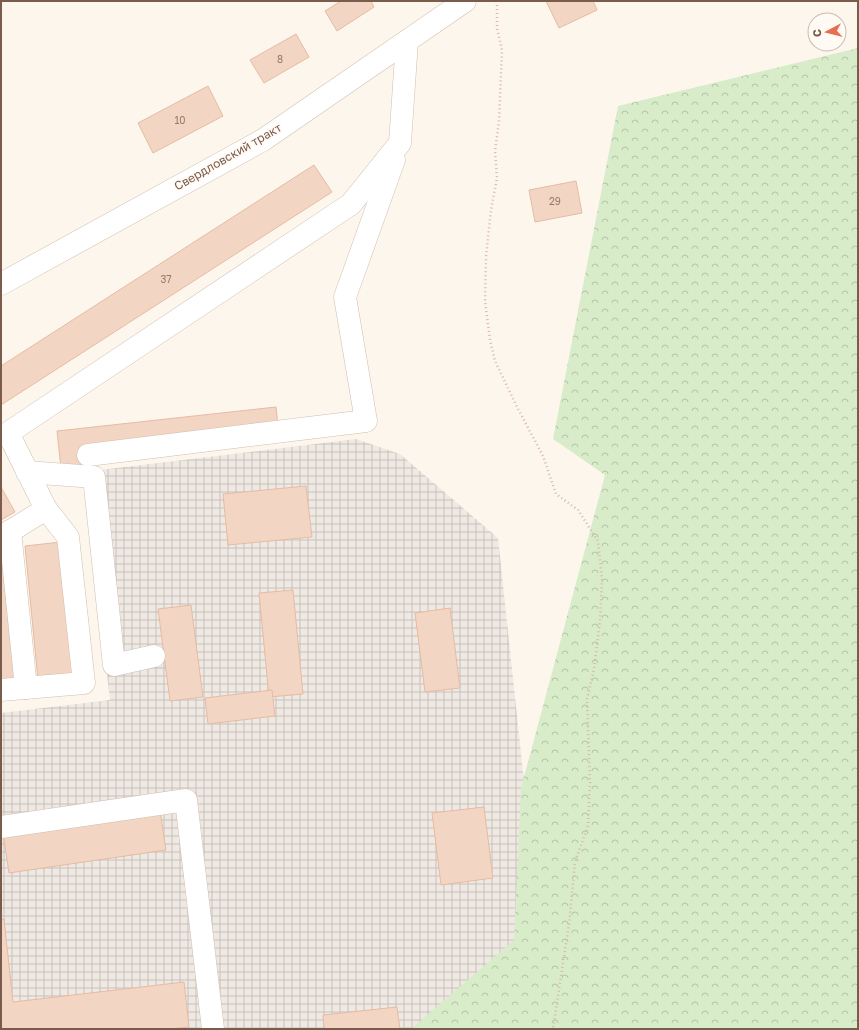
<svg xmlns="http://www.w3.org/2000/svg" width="859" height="1030" font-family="'Golos Text',sans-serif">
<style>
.industrial{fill:url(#industrial-grid)}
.forest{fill:url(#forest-crowns)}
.building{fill:#f3d5c3;stroke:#e6bba3}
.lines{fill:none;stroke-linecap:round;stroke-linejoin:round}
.minor-casing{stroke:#d1beb0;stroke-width:23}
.path{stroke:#d9b8a5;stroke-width:2.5;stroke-dasharray:1 3;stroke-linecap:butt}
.minor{stroke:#fff;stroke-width:22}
.labels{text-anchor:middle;stroke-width:3.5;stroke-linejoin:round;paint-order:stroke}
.number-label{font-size:10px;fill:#987a6a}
.street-label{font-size:12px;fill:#7a5c4d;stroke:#fffaf3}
</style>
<defs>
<pattern id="industrial-grid" width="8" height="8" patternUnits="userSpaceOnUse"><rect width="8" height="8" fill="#efe9e4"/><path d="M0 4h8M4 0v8" fill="none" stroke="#c7c0bb"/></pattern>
<pattern id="forest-crowns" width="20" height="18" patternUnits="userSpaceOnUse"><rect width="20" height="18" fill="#d8ecc9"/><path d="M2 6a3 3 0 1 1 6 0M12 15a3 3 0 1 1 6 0" fill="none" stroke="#b4c2a5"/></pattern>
</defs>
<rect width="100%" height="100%" fill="#fdf6ec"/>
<polygon class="industrial" points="356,439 400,454 498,538 540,931 473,1029 1,1029 1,713 110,700 84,472"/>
<polygon class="forest" points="858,48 858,1029 411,1029 514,940 521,788 605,475 553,439 618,106"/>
<g class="building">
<polygon points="341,1 371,1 374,7 337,31 325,11"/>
<polygon points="546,1 593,1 597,10 559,28"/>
<polygon points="296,34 309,57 264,83 250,60"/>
<polygon points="208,86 223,116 153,153 138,123"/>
<polygon points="314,165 332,192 1,405 1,366"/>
<polygon points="576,181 582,213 535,222 529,190"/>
<polygon points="276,407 278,426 79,448 81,466 61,468 57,431"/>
<polygon points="306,486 312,537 228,545 223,494"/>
<polygon points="1,487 15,512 1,520"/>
<polygon points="61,542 74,676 38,680 25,546"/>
<polygon points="3,569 15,678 1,680 1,570"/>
<polygon points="293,590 303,694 269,697 259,593"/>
<polygon points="191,605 203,697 170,701 158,609"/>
<polygon points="450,608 460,688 425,692 415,613"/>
<polygon points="272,690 275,716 208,724 205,698"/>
<polygon points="484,807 493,878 441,885 432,813"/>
<polygon points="160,811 166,850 9,873 3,833"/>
<polygon points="4,919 13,1002 184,982 189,1027 169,1029 1,1029 1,920"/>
<polygon points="397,1007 400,1029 324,1029 323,1015"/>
</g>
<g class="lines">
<g class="minor-casing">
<g id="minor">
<polyline points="1,284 263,140 465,1"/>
<polyline points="88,455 366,421 345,297 394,160"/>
<polyline points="27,472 94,477 114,665 154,656"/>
<polyline points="10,531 26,688"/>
<polyline points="1,537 46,509 8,433 351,204 400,143 407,41"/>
<polyline points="1,690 84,683 68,537 46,509"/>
<polyline points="1,827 186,800 213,1029"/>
</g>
</g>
<polyline class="path" points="497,1 497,28 502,50 499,121 495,151 497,178 491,210 486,257 485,301 490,340 495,361 517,407 543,456 556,494 578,510 598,541 602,579 600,621 594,669 587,699 590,783 588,826 575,862 569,924 553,1029"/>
<use href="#minor" class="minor"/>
</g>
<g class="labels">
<g class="number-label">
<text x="280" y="63">8</text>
<text x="180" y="124">10</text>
<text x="555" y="205">29</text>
<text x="166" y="283">37</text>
</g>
<g class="street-label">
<text transform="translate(228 157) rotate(-30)" y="4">Свердловский тракт</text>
</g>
</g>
<rect width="859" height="1030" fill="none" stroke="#7a5c4d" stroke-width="4"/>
<g transform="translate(827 32) rotate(263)"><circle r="19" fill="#fffaf3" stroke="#cabbb1"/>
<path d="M0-3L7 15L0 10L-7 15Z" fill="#e76f51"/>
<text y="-6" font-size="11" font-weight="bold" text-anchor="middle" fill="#7a5c4d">С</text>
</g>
</svg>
